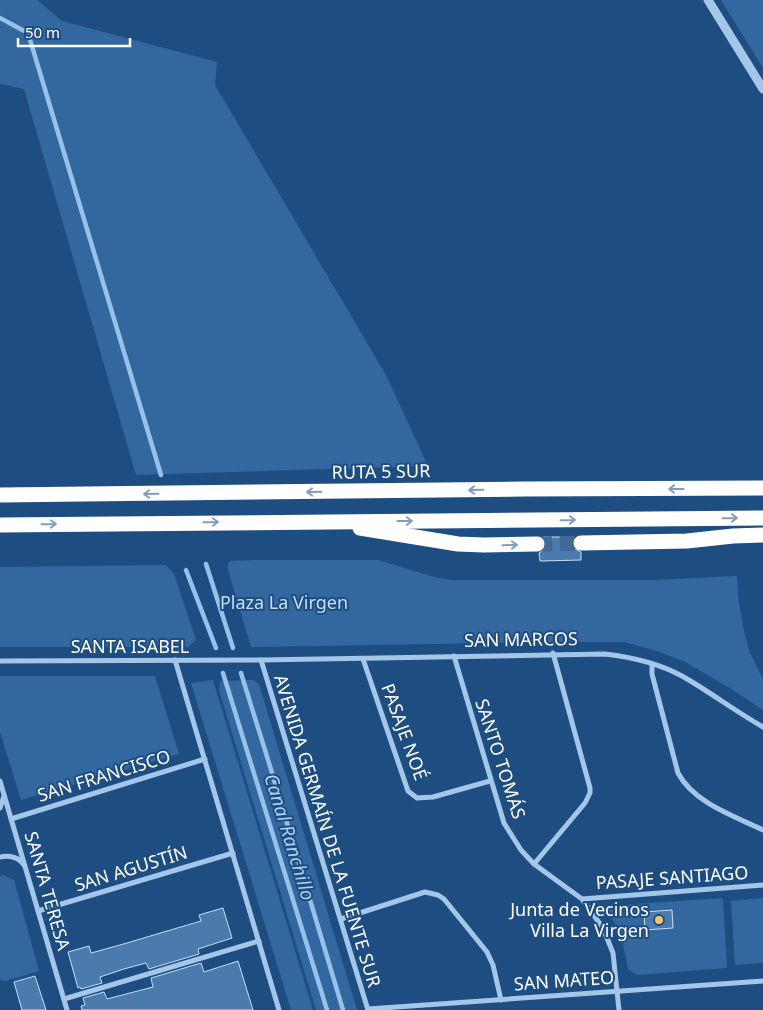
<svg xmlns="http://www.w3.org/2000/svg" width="763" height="1010" font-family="'Noto Sans',sans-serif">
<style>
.green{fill:#32689f}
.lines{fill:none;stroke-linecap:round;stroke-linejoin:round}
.stream{stroke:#97c1ea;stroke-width:4.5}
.building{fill:#4a7bac;stroke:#c7dff7}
.motorway-tunnel{stroke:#406994;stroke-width:15;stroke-dasharray:15 8;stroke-linecap:butt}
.minor{stroke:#a3c6e9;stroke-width:5}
.tertiary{stroke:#a3c6e9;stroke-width:9}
.motorway{stroke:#fff;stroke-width:15}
.oneway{stroke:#839eba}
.poi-dot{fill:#f8c663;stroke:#1e4e81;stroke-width:2}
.labels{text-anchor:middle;stroke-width:4;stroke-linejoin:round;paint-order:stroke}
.street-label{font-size:18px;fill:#fff;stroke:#1e4e81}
.park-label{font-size:18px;fill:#c7dff7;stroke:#1e4e81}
.poi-label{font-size:18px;fill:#fff;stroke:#1e4e81;text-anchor:end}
.water-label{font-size:19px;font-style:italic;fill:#afd0f0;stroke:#1e4e81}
</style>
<rect width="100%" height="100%" fill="#1e4e81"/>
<g class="green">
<polygon points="0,0 37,0 62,21 217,62 215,85 386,375 428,466 136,475 24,89 0,84"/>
<polygon points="721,0 763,0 763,68"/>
<polygon points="255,560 378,560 434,577 452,580 652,580 737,576 738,597 744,631 750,653 763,679 763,710 728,687 685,662 657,651 624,642 560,642 251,647 227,566 230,561"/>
<polygon points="166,565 174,574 196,640 188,647 0,647 0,567"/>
<polygon points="0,676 155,676 179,754 21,800 0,732"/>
<polygon points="213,680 313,1010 291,1010 191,683"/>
<polygon points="253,680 259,684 357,1010 316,1010 219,690 220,681"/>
<polygon points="3,875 14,880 39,971 5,981 0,980 0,876"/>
<path d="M723 898 727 968 637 975 628 969C624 942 619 930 605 906Z"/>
<polygon points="763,898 763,963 735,965 731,901"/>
</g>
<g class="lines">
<g class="stream">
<polyline points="0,18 28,33 161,475"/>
<polyline points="206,564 233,648"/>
<polyline points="186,570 216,648"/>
<polyline points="223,673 327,1010"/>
<polyline points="241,673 269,763 343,1010"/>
</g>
</g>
<g class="building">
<polygon points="543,537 574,537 572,544 573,548 581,552 581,560 540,561 539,553 545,549 546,544"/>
<polygon points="223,908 232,938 198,949 199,954 149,969 146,963 124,969 100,977 102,983 81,989 80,987 78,988 68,952 89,946 91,953 120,945 201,921 199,915"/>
<polygon points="672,910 673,928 645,930 644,912"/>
<polygon points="238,961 253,1010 82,1010 81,1006 85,1005 83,998 104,992 107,999 153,987 151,978 201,963 204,972"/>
<polygon points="35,976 46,1010 22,1010 14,982"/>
</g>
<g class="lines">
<polyline class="motorway-tunnel" points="537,544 581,543"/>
<g class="minor">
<polyline points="454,656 504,823 521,850 534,864 582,899 603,928 613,953 619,1010"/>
<polyline points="363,659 408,791 417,798 433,797 490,781"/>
<polyline points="175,660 279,1010"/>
<polyline points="261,660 368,1010"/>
<path d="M0 661 261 660 605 654C631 657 658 663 682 676 710 692 735 711 763 727"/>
<path d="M652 664V674L678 773C694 803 734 816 763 830"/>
<polyline points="0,781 67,1010"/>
<polyline points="0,808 4,796"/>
<polyline points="11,819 205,759"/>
<path d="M0 857C9 855 19 857 24 865"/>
<polyline points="534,864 585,803 590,793 590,788 553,653"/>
<polyline points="582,899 763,885"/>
<polyline points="38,911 233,853"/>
<polyline points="341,919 425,892 438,895 444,899 487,952 493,965 501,1000"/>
<polyline points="64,999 259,941"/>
<polyline points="368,1009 763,981"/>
</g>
<polyline class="tertiary" points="708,0 763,89"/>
<g class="motorway">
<polyline points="0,495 525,489 763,488"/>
<polyline points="0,525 763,518"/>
<polyline points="360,528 458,544 484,545 537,544"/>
<polyline points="581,543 687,541 733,536 763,535"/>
</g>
</g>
<defs><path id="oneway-shaft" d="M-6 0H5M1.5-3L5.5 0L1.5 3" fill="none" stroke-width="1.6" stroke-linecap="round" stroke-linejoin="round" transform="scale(1.25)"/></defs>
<g class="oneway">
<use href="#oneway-shaft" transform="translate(676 489) rotate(180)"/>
<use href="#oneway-shaft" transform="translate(476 490) rotate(179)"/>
<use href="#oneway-shaft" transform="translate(314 492) rotate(179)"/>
<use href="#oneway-shaft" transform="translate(151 494) rotate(179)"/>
<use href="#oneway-shaft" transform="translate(730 518) rotate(-1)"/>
<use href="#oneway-shaft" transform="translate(568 520) rotate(-1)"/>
<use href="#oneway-shaft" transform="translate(405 521)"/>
<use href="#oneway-shaft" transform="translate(211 522) rotate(-1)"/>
<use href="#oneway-shaft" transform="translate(49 524) rotate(-1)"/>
<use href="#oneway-shaft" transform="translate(510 545) rotate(-1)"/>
</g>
<circle class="poi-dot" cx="659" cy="920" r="5"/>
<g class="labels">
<g class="street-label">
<text transform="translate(381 472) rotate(-1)" y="6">RUTA 5 SUR</text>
<text transform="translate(521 640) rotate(-1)" y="6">SAN MARCOS</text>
<text x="130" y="653">SANTA ISABEL</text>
<text transform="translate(404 732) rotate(70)" y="6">PASAJE NOÉ</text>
<text transform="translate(500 759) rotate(72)" y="6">SANTO TOMÁS</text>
<text transform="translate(104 776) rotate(-17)" y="6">SAN FRANCISCO</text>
<text transform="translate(327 831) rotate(73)" y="6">AVENIDA GERMAÍN DE LA FUENTE SUR</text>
<text transform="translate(131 869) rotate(-17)" y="6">SAN AGUSTÍN</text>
<text transform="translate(672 878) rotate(-4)" y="6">PASAJE SANTIAGO</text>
<text transform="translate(47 891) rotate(74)" y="6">SANTA TERESA</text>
<text transform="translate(564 981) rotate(-4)" y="6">SAN MATEO</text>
</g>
<g class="park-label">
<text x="284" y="609">Plaza La Virgen</text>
</g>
<g class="poi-label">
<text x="649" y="916">Junta de Vecinos<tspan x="649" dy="21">Villa La Virgen</tspan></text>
</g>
<g class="water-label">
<text transform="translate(290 837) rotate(73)" y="7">Canal Ranchillo</text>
</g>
</g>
<path d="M18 38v8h112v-8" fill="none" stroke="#ffffff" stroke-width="2.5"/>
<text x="25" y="38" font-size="15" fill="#ffffff" stroke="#1e4e81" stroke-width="4" paint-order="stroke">50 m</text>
</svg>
